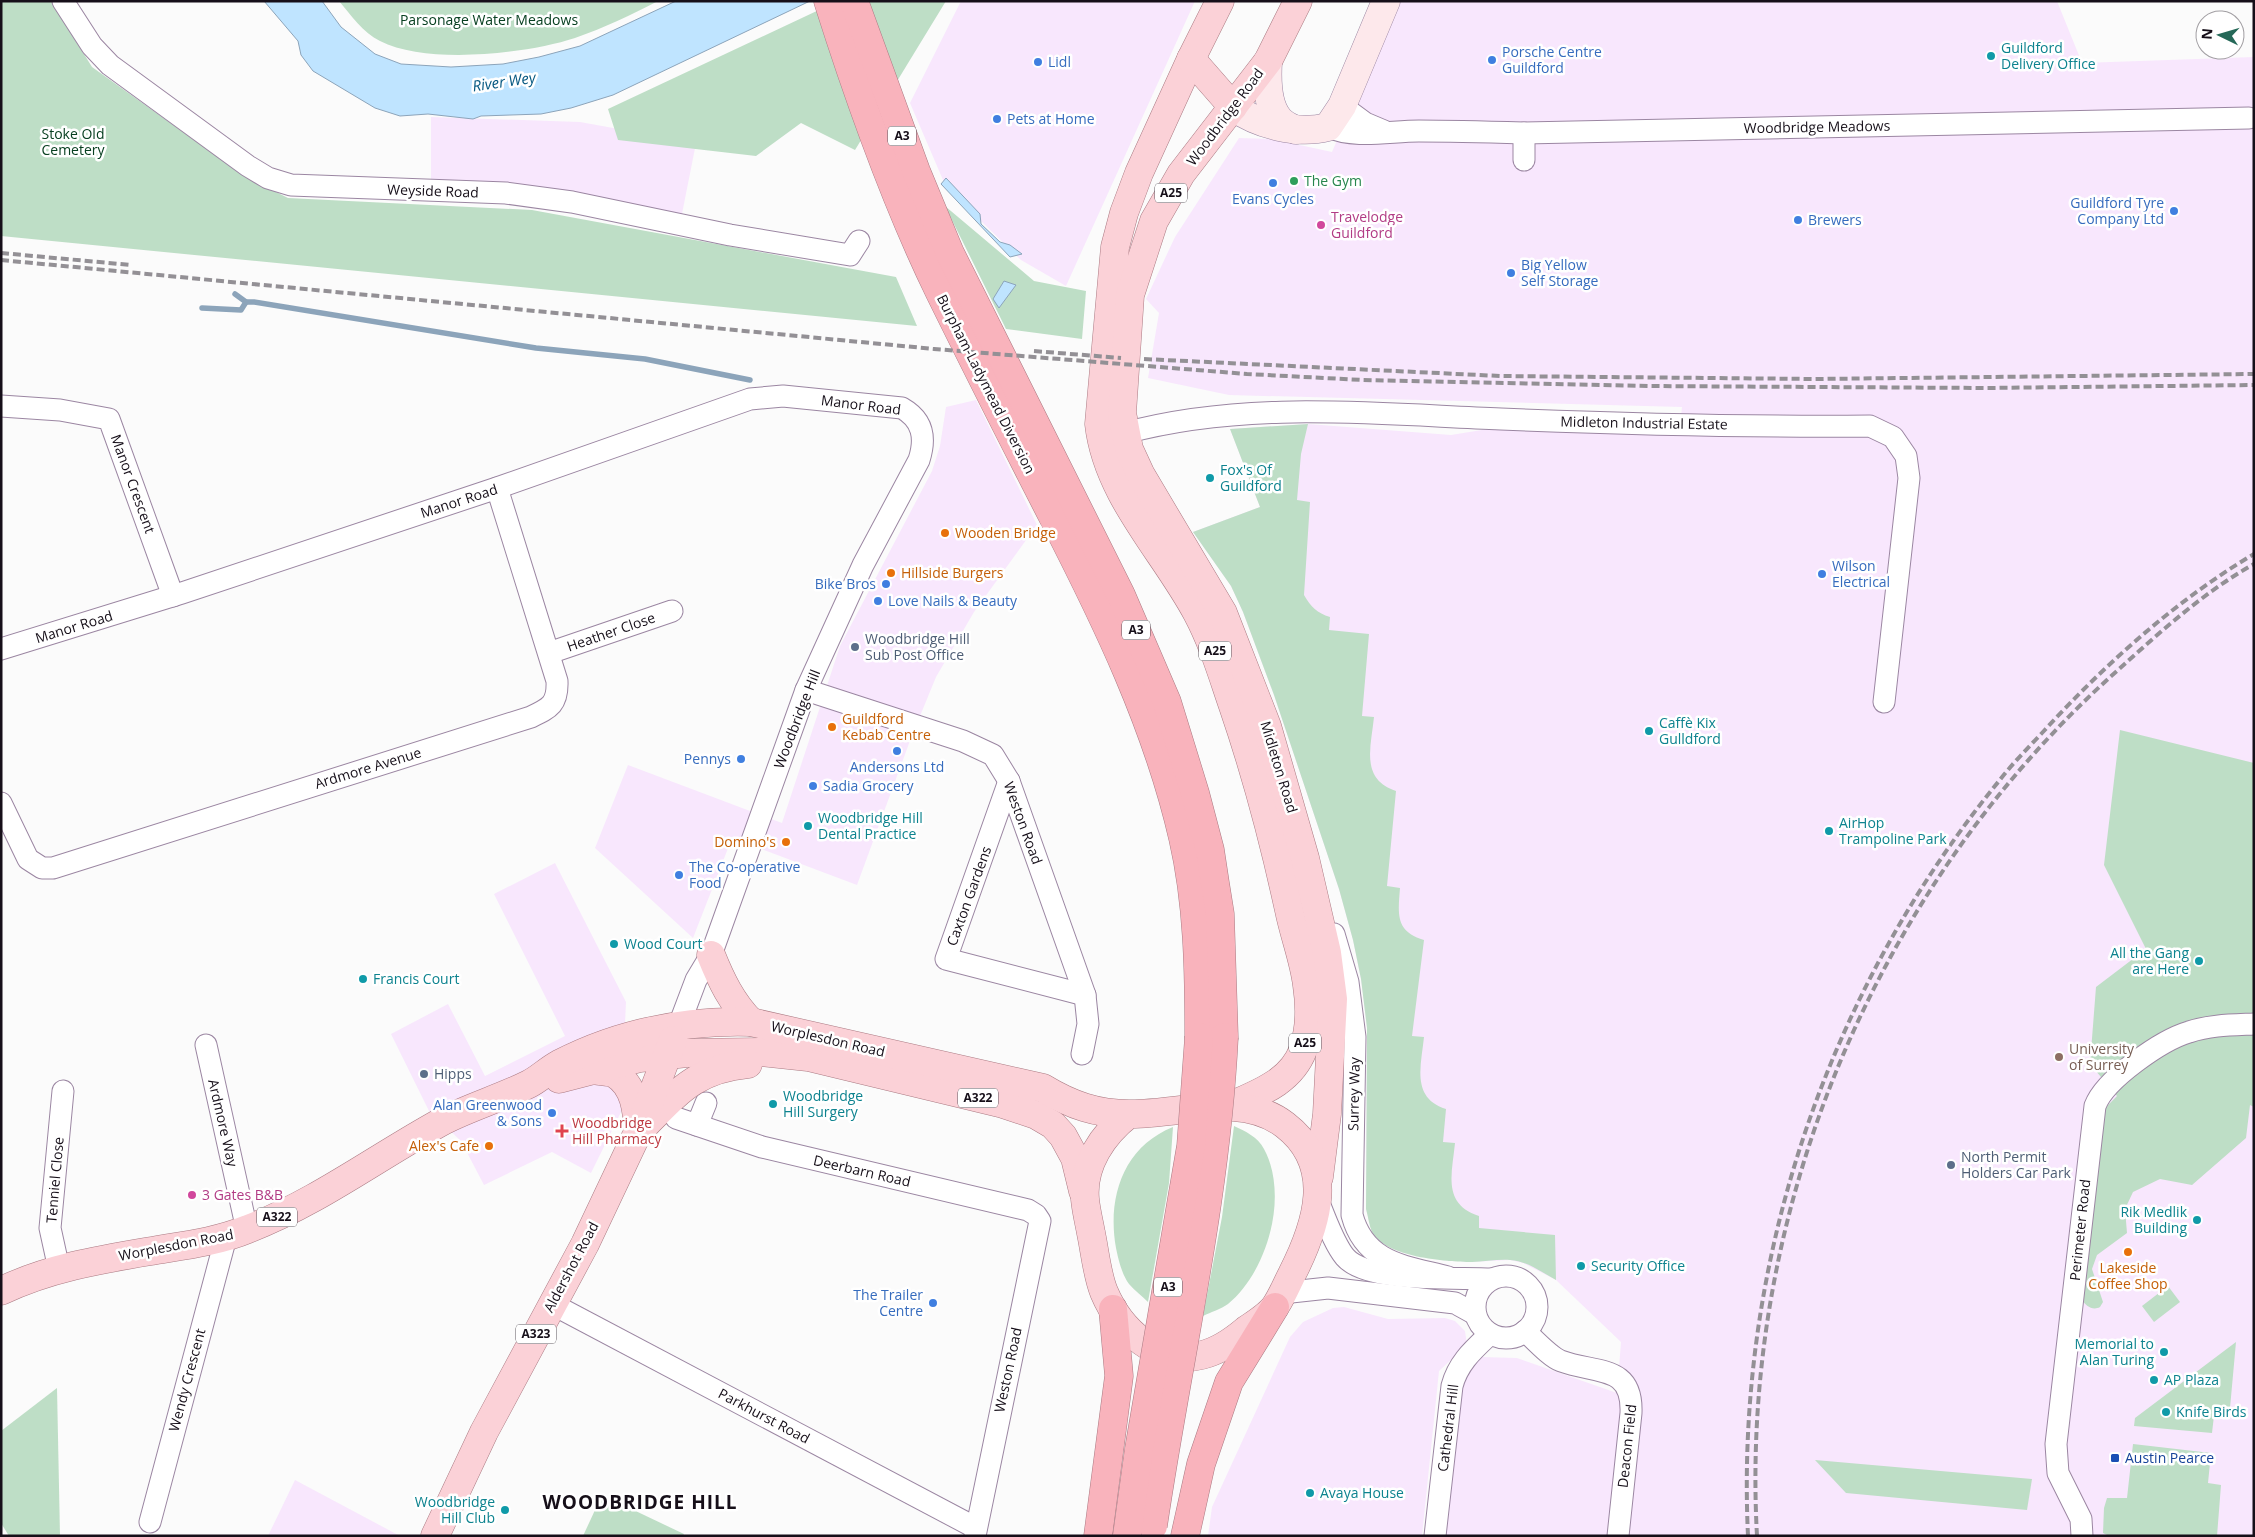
<svg xmlns="http://www.w3.org/2000/svg" width="2255" height="1537" font-family="'Open Sans',sans-serif">
<style>
.built{fill:#f8e7fd}
.green{fill:#bedec6}
.water{fill:#bfe4ff;stroke:#8ca4ba}
.lines{fill:none;stroke-linecap:round;stroke-linejoin:round}
.stream{stroke:#8ca4ba;stroke-width:5.5}
.street-casing{stroke:#9b86a2;stroke-width:23}
.secondary-casing{stroke:#9b86a2;stroke-width:29}
.primary-casing{stroke:#aa7a83;stroke-width:29}
.highway-casing{stroke:#aa7a83;stroke-width:29}
.street{stroke:#fff;stroke-width:21}
.secondary{stroke:#fde8eb;stroke-width:28}
.primary{stroke:#fbd1d7;stroke-width:28}
.highway{stroke:#f9b3bc;stroke-width:28}
.rail{stroke:#939095;stroke-width:4;stroke-dasharray:8 4;stroke-linecap:butt}
.highway-bridge-casing{stroke:#aa7a83;stroke-width:29;stroke-linecap:butt}
.highway-bridge{stroke:#f9b3bc;stroke-width:28}
.culture-dot{fill:#0f9aa8;stroke:#fff;stroke-width:2}
.shop-dot{fill:#3f7fe0;stroke:#fff;stroke-width:2}
.leisure-dot{fill:#2e9e5b;stroke:#fff;stroke-width:2}
.hotel-dot{fill:#d1479c;stroke:#fff;stroke-width:2}
.food-dot{fill:#e8710a;stroke:#fff;stroke-width:2}
.service-dot{fill:#5c6f8a;stroke:#fff;stroke-width:2}
.education-dot{fill:#8d6e63;stroke:#fff;stroke-width:2}
.health-dot{fill:#e0444e;stroke:#fff;stroke-width:2}
.transit-dot{fill:#1a4fb4;stroke:#fff;stroke-width:2}
.labels{text-anchor:middle;stroke-width:5;stroke-linejoin:round;paint-order:stroke}
.shield{fill:#fff;stroke:#5c575e;stroke-width:1}
.shield-label{font-size:12px;font-weight:bold;fill:#160f19}
.park-label{font-size:14px;fill:#084021;stroke:#fff}
.culture-label{font-size:14px;fill:#0d838f;stroke:#fff;text-anchor:start}
.shop-label{font-size:14px;fill:#366cbe;stroke:#fff;text-anchor:start}
.street-label{font-size:14px;fill:#160f19;stroke:#fff}
.leisure-label{font-size:14px;fill:#27864d;stroke:#fff;text-anchor:start}
.hotel-label{font-size:14px;fill:#b23c85;stroke:#fff;text-anchor:start}
.food-label{font-size:14px;fill:#c56008;stroke:#fff;text-anchor:start}
.service-label{font-size:14px;fill:#4e5e75;stroke:#fff;text-anchor:start}
.education-label{font-size:14px;fill:#785e54;stroke:#fff;text-anchor:start}
.health-label{font-size:14px;fill:#be3a42;stroke:#fff;text-anchor:start}
.transit-label{font-size:14px;fill:#164399;stroke:#fff;text-anchor:start}
.water-label{font-size:15px;font-style:italic;fill:#065881;stroke:#fff}
.district-label{font-size:19px;font-weight:bold;letter-spacing:1px;fill:#160f19;stroke:#fff}
</style>
<rect width="100%" height="100%" fill="#fbfbfb"/>
<g class="built">
<polygon points="961,1 1195,1 1066,286 1021,260 946,187 910,103"/>
<polygon points="1396,1 2057,1 2082,63 2254,57 2254,1536 1446,1536 1461,1383 1481,1357 1517,1358 1617,1393 1621,1342 1556,1280 1523,1263 1510,1260 1471,1262 1440,1259 1401,1252 1383,1244 1372,1232 1366,1209 1367,1028 1361,979 1353,940 1339,889 1274,695 1243,612 1231,586 1193,532 1260,507 1230,429 1308,424 1451,435 1494,428 1664,435 1679,434 1682,407 1229,395 1148,378 1159,313 1146,299 1175,237 1239,138 1272,139 1332,152"/>
<polygon points="431,117 580,122 696,143 681,219 431,182"/>
<polygon points="976,400 1037,525 974,612 936,677 911,738 857,885 732,838 693,938 595,848 628,765 782,823 840,646 932,471 940,446 946,407"/>
<polygon points="555,863 626,1002 621,1112 591,1173 552,1152 484,1185 461,1141 429,1111 391,1034 448,1004 485,1076 565,1036 494,894"/>
<polygon points="1344,1307 1388,1319 1445,1318 1455,1321 1465,1331 1467,1345 1439,1371 1422,1536 1208,1536 1212,1507 1290,1337 1303,1322 1333,1308"/>
<polygon points="295,1480 400,1536 268,1536"/>
</g>
<g class="green">
<polygon points="1,1 51,1 92,67 246,177 288,198 532,210 896,277 917,326 1,236"/>
<path d="M339 1H658C631 15 604 28 575 38 526 54 427 65 380 41 363 33 351 15 339 1Z"/>
<polygon points="838,1 946,1 855,150 801,123 756,156 618,140 608,109"/>
<polygon points="945,206 1034,281 1086,291 1082,339 1006,329"/>
<path d="M1308 424 1301 454 1297 500 1310 502 1304 595C1311 607 1317 613 1330 617L1329 630 1369 634 1362 716 1374 717C1371 747 1360 779 1396 791L1387 886 1400 888C1398 914 1395 931 1424 940L1412 1036 1424 1037C1421 1066 1411 1098 1446 1109L1443 1142 1455 1143C1452 1174 1442 1204 1479 1216V1228L1555 1235 1556 1280C1541 1272 1527 1261 1510 1260 1498 1259 1484 1262 1472 1262 1446 1262 1385 1257 1372 1232 1369 1225 1368 1216 1366 1209L1367 1028 1361 979 1353 940 1339 889 1274 695 1243 612 1231 586 1193 532 1260 507 1230 429Z"/>
<path d="M2120 730 2254 763V1107L2250 1105 2246 1138 2192 1185 2160 1179 2133 1192 2125 1209 2127 1233 2097 1255 2092 1269 2103 1302 2100 1307C2093 1311 2085 1306 2082 1299L2102 1111 2117 1096 2090 1064 2096 987 2146 949 2104 865Z"/>
<path d="M1234 1126C1245 1131 1258 1137 1264 1149 1289 1195 1268 1271 1228 1304 1221 1309 1211 1312 1203 1316L1222 1217Z"/>
<path d="M1173 1127 1169 1183 1148 1302C1142 1296 1134 1290 1129 1284 1122 1275 1118 1258 1116 1248 1107 1198 1123 1147 1173 1127Z"/>
<polygon points="2168,1286 2180,1302 2154,1322 2142,1306"/>
<polygon points="2236,1342 2230,1408 2215,1407 2212,1433 2134,1426 2135,1418"/>
<polygon points="57,1388 60,1536 9,1536 1,1523 1,1431"/>
<polygon points="2133,1444 2211,1453 2208,1483 2221,1485 2217,1536 2109,1536 2103,1533 2104,1508 2107,1498 2127,1498"/>
<polygon points="1815,1460 2032,1479 2027,1510 1846,1493"/>
<polygon points="602,1495 684,1534 683,1536 583,1536"/>
</g>
<g class="water">
<polygon points="264,1 322,1 341,27 375,54 401,64 451,67 503,64 539,57 580,46 676,1 810,1 613,95 571,108 541,114 481,116 473,119 428,114 400,116 375,108 313,71 301,55 298,41"/>
<polygon points="946,178 980,214 981,224 1000,242 1010,245 1022,254 1010,257 941,184"/>
<polygon points="1004,281 1016,285 999,308 993,299"/>
</g>
<g class="lines">
<g class="stream">
<polyline points="235,294 246,302 254,302 536,348 645,359 750,380"/>
<polyline points="202,308 241,310 246,302"/>
</g>
<g class="street-casing">
<g id="street">
<polyline points="63,1 92,46 110,65 248,166 268,178 291,185 506,193 572,202 730,235 850,255 859,241"/>
<polyline points="1342,106 1365,123 1384,131"/>
<path d="M1328 127C1355 139 1390 131 1419 131 1454 131 1489 132 1524 133L2249 118"/>
<polyline points="1524,133 1524,160"/>
<polyline points="1,406 60,410 109,419 173,596"/>
<path d="M1125 433C1247 400 1376 414 1501 419 1624 424 1747 427 1870 426L1893 437 1906 456 1909 478 1884 702"/>
<path d="M1 649 182 593 497 488 750 399 783 396 902 408C923 420 926 438 919 460L863 565 806 690 711 955 696 980 679 1025"/>
<polyline points="549,653 672,611"/>
<polyline points="806,690 963,741 993,755 1009,781 1085,995 1088,1024 1082,1054"/>
<polyline points="1009,781 946,959 1085,995"/>
<path d="M1 803 28 859 42 868H53L531 717C550 708 558 704 557 681L497 488"/>
<path d="M1334 934 1348 982 1355 1037 1352 1215C1365 1264 1406 1266 1448 1277"/>
<polyline points="206,1045 247,1230"/>
<polyline points="676,1118 762,1147 1028,1210 1036,1215 1040,1221 975,1536"/>
<polyline points="697,1125 706,1103"/>
<path d="M1318 1201C1326 1219 1333 1242 1345 1257 1367 1283 1457 1277 1491 1279"/>
<polyline points="59,1269 50,1228 63,1091"/>
<circle cx="1506" cy="1307" r="31"/>
<polyline points="1282,1293 1328,1288 1455,1303 1475,1314"/>
<polyline points="552,1304 976,1528"/>
<path d="M1525 1331C1534 1339 1550 1357 1561 1361 1596 1374 1633 1364 1631 1413L1618 1536"/>
<polyline points="150,1522 226,1237"/>
<path d="M1435 1536 1452 1386C1458 1363 1473 1350 1490 1334"/>
<path d="M2082 1536 2081 1519 2058 1473 2056 1444 2095 1106C2105 1079 2162 1040 2189 1032 2210 1025 2232 1025 2254 1024"/>
</g>
</g>
<g class="secondary-casing">
<g id="secondary">
<path d="M1268 61C1267 78 1266 104 1279 119 1283 124 1290 127 1296 130"/>
<path d="M1233 107C1259 125 1297 135 1328 127L1342 106 1386 1"/>
</g>
</g>
<g class="primary-casing">
<g id="primary">
<path d="M1220 1 1191 59 1139 173 1124 213 1115 247 1099 424C1107 496 1164 551 1197 613 1213 643 1222 674 1233 706 1256 773 1274 841 1289 910 1294 935 1304 960 1307 985 1310 1005 1310 1030 1303 1050 1291 1082 1259 1093 1230 1106"/>
<polyline points="1298,1 1268,61 1181,174 1154,221 1130,295 1122,413 1129,449 1141,475 1223,613 1267,726 1305,858 1327,953 1333,999 1327,1114 1319,1177"/>
<polyline points="1191,59 1233,107"/>
<path d="M711 955C721 980 732 1003 751 1022"/>
<path d="M591 1070C598 1071 609 1071 615 1074 635 1086 637 1111 638 1131"/>
<polyline points="559,1079 640,1058 687,1053 760,1052 808,1057 1003,1104 1036,1115 1053,1125 1063,1136 1075,1158 1083,1191"/>
<path d="M644 1126C679 1091 696 1069 748 1064"/>
<path d="M1 1291C51 1267 104 1259 157 1250 188 1245 219 1241 248 1229 318 1202 377 1157 443 1121 470 1107 501 1098 529 1084 539 1079 548 1070 559 1064 619 1033 684 1020 751 1022L1043 1088C1071 1105 1097 1114 1129 1114 1180 1115 1241 1091 1285 1125 1337 1165 1317 1225 1292 1274 1287 1284 1282 1296 1276 1305 1270 1315 1256 1323 1246 1330 1233 1341 1219 1351 1202 1355 1158 1366 1120 1330 1104 1292 1097 1275 1095 1252 1091 1233 1089 1222 1086 1210 1085 1199 1082 1165 1103 1134 1129 1114"/>
<polyline points="435,1536 484,1432 585,1244 638,1132 673,1040"/>
</g>
</g>
<g class="highway-casing">
<g id="highway">
<path d="M828 1C859 99 895 201 940 293 977 368 1015 443 1053 517 1106 620 1157 725 1183 838 1198 903 1199 971 1199 1037"/>
<polyline points="854,1 916,171 950,253 1121,595 1167,702 1195,793 1210,850 1215,883 1220,914 1224,1037"/>
<polyline points="1098,1536 1119,1376 1113,1309"/>
<polyline points="1185,1536 1201,1464 1229,1382 1275,1307"/>
</g>
</g>
<use href="#street" class="street"/>
<use href="#secondary" class="secondary"/>
<use href="#primary" class="primary"/>
<use href="#highway" class="highway"/>
<g class="rail">
<polyline points="1,253 131,265"/>
<polyline points="1,260 934,349 1247,374 1363,380 1648,386 1986,388 2254,385"/>
<polyline points="1034,351 1121,358"/>
<polyline points="1144,359 1500,376 1815,379 2254,374"/>
<path d="M1748 1536C1735 1264 1827 991 1999 781 2012 764 2027 749 2042 733 2102 667 2176 600 2254 554"/>
<path d="M1757 1536C1739 1212 1876 885 2118 670 2160 632 2204 592 2254 564"/>
</g>
<g class="highway-bridge-casing">
<g id="highway-bridge">
<path d="M1153 1526C1177 1363 1216 1202 1224 1037"/>
<polyline points="1127,1536 1139,1449 1191,1146 1199,1037"/>
</g>
</g>
<use href="#highway-bridge" class="highway-bridge"/>
</g>
<g class="culture-dot">
<circle cx="1991" cy="56" r="5"/>
<circle cx="1210" cy="478" r="5"/>
<circle cx="1649" cy="731" r="5"/>
<circle cx="808" cy="826" r="5"/>
<circle cx="1829" cy="831" r="5"/>
<circle cx="614" cy="944" r="5"/>
<circle cx="2199" cy="961" r="5"/>
<circle cx="363" cy="979" r="5"/>
<circle cx="773" cy="1104" r="5"/>
<circle cx="2197" cy="1220" r="5"/>
<circle cx="1581" cy="1266" r="5"/>
<circle cx="2164" cy="1352" r="5"/>
<circle cx="2154" cy="1380" r="5"/>
<circle cx="2166" cy="1412" r="5"/>
<circle cx="1310" cy="1493" r="5"/>
<circle cx="505" cy="1510" r="5"/>
</g>
<g class="shop-dot">
<circle cx="1492" cy="60" r="5"/>
<circle cx="1038" cy="62" r="5"/>
<circle cx="997" cy="119" r="5"/>
<circle cx="1273" cy="183" r="5"/>
<circle cx="2174" cy="211" r="5"/>
<circle cx="1798" cy="220" r="5"/>
<circle cx="1511" cy="273" r="5"/>
<circle cx="1822" cy="574" r="5"/>
<circle cx="886" cy="584" r="5"/>
<circle cx="878" cy="601" r="5"/>
<circle cx="897" cy="751" r="5"/>
<circle cx="741" cy="759" r="5"/>
<circle cx="813" cy="786" r="5"/>
<circle cx="679" cy="875" r="5"/>
<circle cx="552" cy="1113" r="5"/>
<circle cx="933" cy="1303" r="5"/>
</g>
<circle class="leisure-dot" cx="1294" cy="181" r="5"/>
<g class="hotel-dot">
<circle cx="1321" cy="225" r="5"/>
<circle cx="192" cy="1195" r="5"/>
</g>
<g class="food-dot">
<circle cx="945" cy="533" r="5"/>
<circle cx="891" cy="573" r="5"/>
<circle cx="832" cy="727" r="5"/>
<circle cx="786" cy="842" r="5"/>
<circle cx="489" cy="1146" r="5"/>
<circle cx="2128" cy="1252" r="5"/>
</g>
<g class="service-dot">
<circle cx="855" cy="647" r="5"/>
<circle cx="424" cy="1074" r="5"/>
<circle cx="1951" cy="1165" r="5"/>
</g>
<circle class="education-dot" cx="2059" cy="1057" r="5"/>
<path class="health-dot" d="M559.5 1123.5h5v5h5v5h-5v5h-5v-5h-5v-5h5z"/>
<rect class="transit-dot" x="2110" y="1453" width="10" height="10" rx="2.5"/>
<g class="labels">
<g class="shield">
<rect x="888" y="126.5" width="28" height="19" rx="4"/>
<rect x="1155" y="183.5" width="32" height="19" rx="4"/>
<rect x="1122" y="620.5" width="28" height="19" rx="4"/>
<rect x="1199" y="641.5" width="32" height="19" rx="4"/>
<rect x="1289" y="1033.5" width="32" height="19" rx="4"/>
<rect x="958" y="1088.5" width="40" height="19" rx="4"/>
<rect x="257" y="1207.5" width="40" height="19" rx="4"/>
<rect x="1154" y="1277.5" width="28" height="19" rx="4"/>
<rect x="516" y="1324.5" width="40" height="19" rx="4"/>
</g>
<g class="shield-label">
<text x="902" y="140">A3</text>
<text x="1171" y="197">A25</text>
<text x="1136" y="634">A3</text>
<text x="1215" y="655">A25</text>
<text x="1305" y="1047">A25</text>
<text x="978" y="1102">A322</text>
<text x="277" y="1221">A322</text>
<text x="1168" y="1291">A3</text>
<text x="536" y="1338">A323</text>
</g>
<g class="park-label">
<text x="489" y="25">Parsonage Water Meadows</text>
<text x="73" y="139">Stoke Old<tspan x="73" dy="16">Cemetery</tspan></text>
</g>
<g class="culture-label">
<text x="2001" y="53">Guildford<tspan x="2001" dy="16">Delivery Office</tspan></text>
<text x="1220" y="475">Fox's Of<tspan x="1220" dy="16">Guildford</tspan></text>
<text x="1659" y="728">Caffè Kix<tspan x="1659" dy="16">Gulldford</tspan></text>
<text x="818" y="823">Woodbridge Hill<tspan x="818" dy="16">Dental Practice</tspan></text>
<text x="1839" y="828">AirHop<tspan x="1839" dy="16">Trampoline Park</tspan></text>
<text x="624" y="949">Wood Court</text>
<text x="2189" y="958" text-anchor="end">All the Gang<tspan x="2189" dy="16">are Here</tspan></text>
<text x="373" y="984">Francis Court</text>
<text x="783" y="1101">Woodbridge<tspan x="783" dy="16">Hill Surgery</tspan></text>
<text x="2187" y="1217" text-anchor="end">Rik Medlik<tspan x="2187" dy="16">Building</tspan></text>
<text x="1591" y="1271">Security Office</text>
<text x="2154" y="1349" text-anchor="end">Memorial to<tspan x="2154" dy="16">Alan Turing</tspan></text>
<text x="2164" y="1385">AP Plaza</text>
<text x="2176" y="1417">Knife Birds</text>
<text x="1320" y="1498">Avaya House</text>
<text x="495" y="1507" text-anchor="end">Woodbridge<tspan x="495" dy="16">Hill Club</tspan></text>
</g>
<g class="shop-label">
<text x="1502" y="57">Porsche Centre<tspan x="1502" dy="16">Guildford</tspan></text>
<text x="1048" y="67">Lidl</text>
<text x="1007" y="124">Pets at Home</text>
<text x="1273" y="204" text-anchor="middle">Evans Cycles</text>
<text x="2164" y="208" text-anchor="end">Guildford Tyre<tspan x="2164" dy="16">Company Ltd</tspan></text>
<text x="1808" y="225">Brewers</text>
<text x="1521" y="270">Big Yellow<tspan x="1521" dy="16">Self Storage</tspan></text>
<text x="1832" y="571">Wilson<tspan x="1832" dy="16">Electrical</tspan></text>
<text x="876" y="589" text-anchor="end">Bike Bros</text>
<text x="888" y="606">Love Nails &amp; Beauty</text>
<text x="731" y="764" text-anchor="end">Pennys</text>
<text x="897" y="772" text-anchor="middle">Andersons Ltd</text>
<text x="823" y="791">Sadia Grocery</text>
<text x="689" y="872">The Co-operative<tspan x="689" dy="16">Food</tspan></text>
<text x="542" y="1110" text-anchor="end">Alan Greenwood<tspan x="542" dy="16">&amp; Sons</tspan></text>
<text x="923" y="1300" text-anchor="end">The Trailer<tspan x="923" dy="16">Centre</tspan></text>
</g>
<g class="street-label">
<text transform="translate(1225 117) rotate(-53)" y="5">Woodbridge Road</text>
<text transform="translate(1817 127) rotate(-1)" y="5">Woodbridge Meadows</text>
<text transform="translate(433 191) rotate(2)" y="5">Weyside Road</text>
<text transform="translate(986 384) rotate(63)" y="5">Burpham-Ladymead Diversion</text>
<text transform="translate(861 405) rotate(7)" y="5">Manor Road</text>
<text transform="translate(1644 423) rotate(1)" y="5">Midleton Industrial Estate</text>
<text transform="translate(133 484) rotate(70)" y="5">Manor Crescent</text>
<text transform="translate(459 501) rotate(-18)" y="5">Manor Road</text>
<text transform="translate(74 627) rotate(-17)" y="5">Manor Road</text>
<text transform="translate(611 632) rotate(-19)" y="5">Heather Close</text>
<text transform="translate(797 719) rotate(-69)" y="5">Woodbridge Hill</text>
<text transform="translate(1279 767) rotate(73)" y="5">Midleton Road</text>
<text transform="translate(368 768) rotate(-17)" y="5">Ardmore Avenue</text>
<text transform="translate(1023 823) rotate(70)" y="5">Weston Road</text>
<text transform="translate(969 896) rotate(-70)" y="5">Caxton Gardens</text>
<text transform="translate(828 1039) rotate(13)" y="5">Worplesdon Road</text>
<text transform="translate(1354 1094) rotate(-89)" y="5">Surrey Way</text>
<text transform="translate(223 1123) rotate(77)" y="5">Ardmore Way</text>
<text transform="translate(862 1171) rotate(13)" y="5">Deerbarn Road</text>
<text transform="translate(55 1180) rotate(-85)" y="5">Tenniel Close</text>
<text transform="translate(2080 1230) rotate(-84)" y="5">Perimeter Road</text>
<text transform="translate(176 1245) rotate(-11)" y="5">Worplesdon Road</text>
<text transform="translate(571 1267) rotate(-62)" y="5">Aldershot Road</text>
<text transform="translate(1008 1370) rotate(-78)" y="5">Weston Road</text>
<text transform="translate(187 1380) rotate(-75)" y="5">Wendy Crescent</text>
<text transform="translate(764 1416) rotate(28)" y="5">Parkhurst Road</text>
<text transform="translate(1448 1428) rotate(-83)" y="5">Cathedral Hill</text>
<text transform="translate(1627 1446) rotate(-84)" y="5">Deacon Field</text>
</g>
<g class="leisure-label">
<text x="1304" y="186">The Gym</text>
</g>
<g class="hotel-label">
<text x="1331" y="222">Travelodge<tspan x="1331" dy="16">Guildford</tspan></text>
<text x="202" y="1200">3 Gates B&amp;B</text>
</g>
<g class="food-label">
<text x="955" y="538">Wooden Bridge</text>
<text x="901" y="578">Hillside Burgers</text>
<text x="842" y="724">Guildford<tspan x="842" dy="16">Kebab Centre</tspan></text>
<text x="776" y="847" text-anchor="end">Domino's</text>
<text x="479" y="1151" text-anchor="end">Alex's Cafe</text>
<text x="2128" y="1273" text-anchor="middle">Lakeside<tspan x="2128" dy="16">Coffee Shop</tspan></text>
</g>
<g class="service-label">
<text x="865" y="644">Woodbridge Hill<tspan x="865" dy="16">Sub Post Office</tspan></text>
<text x="434" y="1079">Hipps</text>
<text x="1961" y="1162">North Permit<tspan x="1961" dy="16">Holders Car Park</tspan></text>
</g>
<g class="education-label">
<text x="2069" y="1054">University<tspan x="2069" dy="16">of Surrey</tspan></text>
</g>
<g class="health-label">
<text x="572" y="1128">Woodbridge<tspan x="572" dy="16">Hill Pharmacy</tspan></text>
</g>
<g class="transit-label">
<text x="2125" y="1463">Austin Pearce</text>
</g>
<g class="water-label">
<text transform="translate(504 82) rotate(-8)" y="5">River Wey</text>
</g>
<g class="district-label">
<text x="640" y="1509">WOODBRIDGE HILL</text>
</g>
</g>
<rect width="2255" height="1537" fill="none" stroke="#160f19" stroke-width="5"/>
<g transform="translate(2220 35) rotate(275)"><circle r="24" fill="#ffffff" stroke="#a29fa3"/>
<path d="M0-4L9 19L0 12L-9 19Z" fill="#256858"/>
<text y="-8" font-size="14" font-weight="bold" text-anchor="middle" fill="#160f19">N</text>
</g>
</svg>
